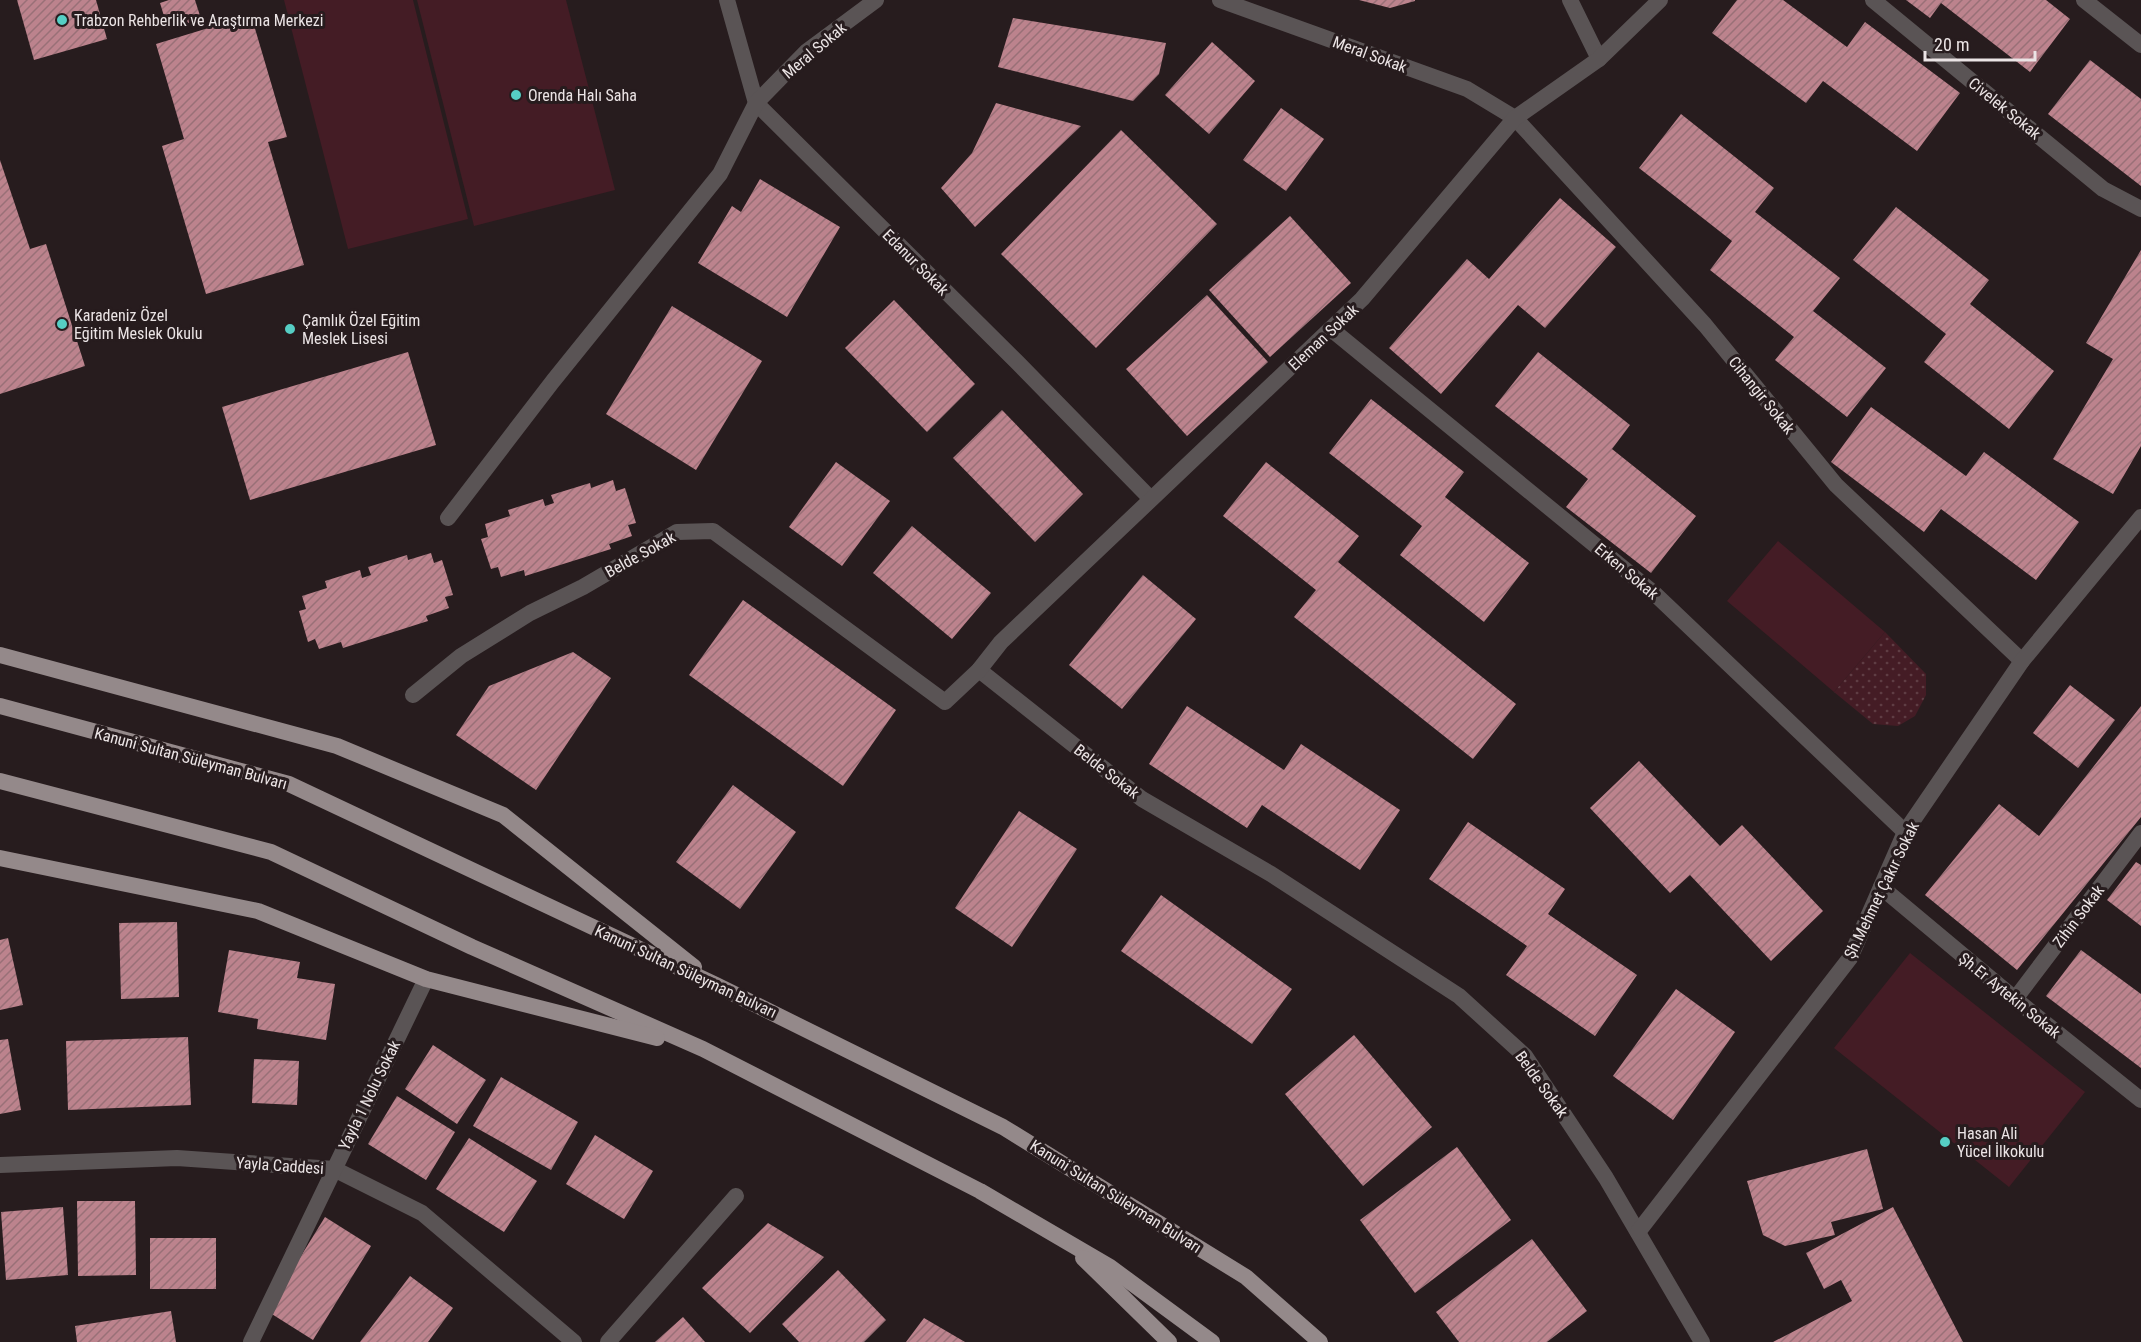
<svg xmlns="http://www.w3.org/2000/svg" width="2141" height="1342" font-family="'Roboto Condensed',sans-serif">
<style>
.grass{fill:#441c25}
.park{fill:url(#park-dots)}
.building{fill:url(#building-hatch)}
.lines{fill:none;stroke-linecap:round;stroke-linejoin:round}
.minor{stroke:#5a5455;stroke-width:16}
.primary{stroke:#94898a;stroke-width:16}
.poi-dot{fill:#56cec4;stroke:#271c1e;stroke-width:2}
.labels{text-anchor:middle;stroke-width:6;stroke-linejoin:round;paint-order:stroke}
.poi-label{font-size:16px;fill:#ebe4e5;stroke:#271c1e;text-anchor:start}
.street-label{font-size:16px;fill:#ebe4e5;stroke:#271c1e}
</style>
<defs>
<pattern id="park-dots" width="8" height="8" patternUnits="userSpaceOnUse" patternTransform="scale(1.5)"><rect width="8" height="8" fill="#441c25"/><path d="M2 2h.1M6 6h.1" fill="none" stroke="#5f3d44" stroke-width="1.8" stroke-linecap="round"/></pattern>
<pattern id="building-hatch" width="6" height="6" patternUnits="userSpaceOnUse" patternTransform="scale(1.5)"><rect width="6" height="6" fill="#bc838d"/><path d="M-1 1l2-2M0 6l6-6M5 7l2-2" fill="none" stroke="#997077"/></pattern>
</defs>
<rect width="100%" height="100%" fill="#271c1e"/>
<g class="grass">
<polygon points="284,0 413,0 468,219 348,249"/>
<polygon points="417,0 566,0 615,190 474,226"/>
<polygon points="1778,541 1885,632 1834,692 1727,601"/>
<polygon points="1910,953 2085,1092 2009,1187 1834,1048"/>
</g>
<polygon class="park" points="1885,632 1926,674 1926,695 1915,716 1898,726 1873,724 1834,692"/>
<g class="building">
<polygon points="17,0 96,0 107,39 34,60"/>
<polygon points="169,0 195,0 201,19 168,29 160,3"/>
<polygon points="1359,0 1415,0 1415,1 1390,8"/>
<polygon points="1737,0 1783,0 1847,47 1865,22 1960,93 1917,151 1823,81 1806,103 1712,33"/>
<polygon points="1906,0 2046,0 2070,19 2030,72 1941,3 1930,18"/>
<polygon points="251,15 287,137 268,142 304,265 206,294 162,146 184,139 156,44"/>
<polygon points="1013,18 1166,43 1159,74 1133,101 998,67"/>
<polygon points="1212,42 1255,81 1209,134 1165,95"/>
<polygon points="2090,60 2141,99 2141,186 2048,114"/>
<polygon points="996,103 1081,126 975,227 941,188 972,153"/>
<polygon points="1281,108 1324,139 1286,191 1243,160"/>
<polygon points="1681,114 1774,188 1755,212 1840,278 1813,311 1886,368 1847,417 1775,360 1794,337 1710,270 1732,241 1639,168"/>
<polygon points="1121,130 1217,224 1096,348 1001,254"/>
<polygon points="0,160 30,249 46,244 85,366 0,394"/>
<polygon points="760,179 840,227 787,317 698,263 732,206 741,212"/>
<polygon points="1560,198 1616,247 1545,328 1518,305 1441,394 1389,348 1467,259 1489,279"/>
<polygon points="1896,207 1989,280 1970,304 2054,371 2009,429 1924,362 1946,334 1853,260"/>
<polygon points="1290,216 1351,283 1270,357 1209,290"/>
<polygon points="2141,250 2141,446 2113,494 2053,459 2113,359 2086,343"/>
<polygon points="1207,295 1268,362 1187,436 1126,369"/>
<polygon points="894,300 975,384 927,432 845,348"/>
<polygon points="672,306 762,361 696,470 606,414"/>
<polygon points="408,352 436,445 250,500 222,407"/>
<polygon points="1538,352 1630,425 1612,449 1696,516 1651,573 1566,507 1588,479 1495,406"/>
<polygon points="1371,399 1464,472 1445,497 1529,563 1484,622 1400,555 1422,526 1329,453"/>
<polygon points="1871,407 1966,476 1984,452 2079,522 2036,580 1941,509 1924,532 1831,462"/>
<polygon points="1002,410 1083,494 1035,542 953,458"/>
<polygon points="836,462 890,501 842,566 789,527"/>
<polygon points="1266,462 1359,536 1338,562 1516,704 1473,759 1294,617 1316,590 1223,516"/>
<polygon points="613,480 616,491 625,488 636,523 628,525 632,536 609,544 611,549 525,576 524,570 501,577 498,567 491,569 481,539 488,537 485,524 510,516 508,510 543,499 545,506 554,503 551,495 590,483 591,488"/>
<polygon points="912,526 991,593 952,639 873,573"/>
<polygon points="431,553 434,563 442,560 453,595 445,597 449,608 426,616 428,621 343,648 341,642 319,649 315,639 308,642 299,611 306,609 302,596 327,588 325,581 360,570 362,578 371,575 368,567 407,555 408,560"/>
<polygon points="1143,575 1196,619 1122,709 1069,665"/>
<polygon points="743,600 896,710 843,786 689,675"/>
<polygon points="573,652 611,678 536,790 456,735 489,686"/>
<polygon points="2070,685 2115,720 2078,768 2033,733"/>
<polygon points="1187,706 1284,770 1301,744 1400,810 1360,870 1262,805 1247,828 1149,764"/>
<polygon points="2141,706 2141,817 2017,970 1925,895 1999,804 2039,836"/>
<polygon points="1639,761 1720,846 1742,825 1823,911 1771,961 1690,875 1670,893 1590,808"/>
<polygon points="733,785 796,832 740,909 676,862"/>
<polygon points="1019,811 1077,849 1012,947 955,908"/>
<polygon points="1468,822 1565,889 1548,914 1637,975 1595,1036 1506,975 1527,946 1429,879"/>
<polygon points="2136,862 2141,865 2141,926 2107,900"/>
<polygon points="1161,895 1292,989 1252,1044 1121,951"/>
<polygon points="177,922 179,997 121,999 119,923"/>
<polygon points="8,938 23,1005 0,1010 0,940"/>
<polygon points="229,950 300,962 297,978 335,984 326,1040 257,1029 258,1019 218,1012"/>
<polygon points="2081,950 2141,994 2141,1068 2046,996"/>
<polygon points="1676,989 1735,1032 1673,1120 1613,1076"/>
<polygon points="1354,1035 1432,1127 1363,1186 1285,1094"/>
<polygon points="188,1037 191,1105 68,1110 66,1041"/>
<polygon points="8,1039 21,1110 0,1114 0,1040"/>
<polygon points="433,1045 486,1080 457,1124 405,1089"/>
<polygon points="254,1059 299,1061 297,1105 252,1103"/>
<polygon points="501,1077 578,1122 551,1170 473,1126"/>
<polygon points="397,1096 455,1132 426,1180 368,1144"/>
<polygon points="595,1135 653,1171 624,1219 566,1184"/>
<polygon points="469,1138 537,1181 504,1232 436,1189"/>
<polygon points="1457,1147 1511,1220 1415,1293 1360,1220"/>
<polygon points="1867,1149 1883,1209 1831,1222 1835,1235 1785,1246 1763,1235 1747,1181"/>
<polygon points="77,1201 135,1201 136,1275 78,1276"/>
<polygon points="63,1207 68,1275 6,1280 1,1212"/>
<polygon points="1893,1207 1963,1342 1773,1342 1852,1301 1841,1280 1824,1289 1806,1253"/>
<polygon points="325,1217 371,1246 313,1340 267,1311"/>
<polygon points="768,1223 824,1257 750,1333 702,1288"/>
<rect x="150" y="1238" width="66" height="51"/>
<polygon points="1532,1239 1587,1311 1547,1342 1459,1342 1436,1312"/>
<polygon points="838,1270 886,1320 864,1342 799,1342 782,1324"/>
<polygon points="410,1276 453,1308 428,1342 360,1342"/>
<polygon points="171,1311 176,1342 77,1342 75,1326"/>
<polygon points="683,1317 705,1342 655,1342"/>
<polygon points="924,1318 965,1342 906,1342"/>
</g>
<g class="lines">
<g class="minor">
<polyline points="727,0 756,103 1017,362 1150,498"/>
<polyline points="1220,0 1467,89 1515,118 1705,325 1836,485 2022,661"/>
<polyline points="1570,0 1599,59"/>
<polyline points="1873,0 2103,189 2141,209"/>
<polyline points="2084,0 2141,45"/>
<polyline points="1331,329 1656,595 1905,832"/>
<polyline points="448,518 553,381 720,174 756,103 806,52 876,0"/>
<polyline points="979,670 1142,799 1271,874 1459,996 1525,1056 1606,1178 1702,1342"/>
<polyline points="413,695 461,656 530,613 583,587 677,532 713,531 945,702 979,670 1001,642 1362,299 1515,118 1599,59 1660,0"/>
<polyline points="1881,887 2015,999 2141,1100"/>
<polyline points="2015,999 2141,833"/>
<polyline points="0,1165 177,1158 334,1169 422,1213 574,1342"/>
<polyline points="1638,1232 1850,958 1905,832 2022,661 2141,517"/>
<polyline points="251,1342 426,979"/>
<polyline points="608,1342 736,1196"/>
</g>
<g class="primary">
<polyline points="0,655 337,746 503,815 694,967"/>
<polyline points="0,706 289,784 716,985 1003,1127 1246,1277 1320,1342"/>
<polyline points="0,781 271,852 472,947 703,1049 980,1191 1110,1267 1212,1342"/>
<polyline points="0,858 258,911 426,979 657,1038"/>
<polyline points="1083,1258 1169,1342"/>
</g>
</g>
<g class="poi-dot">
<circle cx="62" cy="20" r="6"/>
<circle cx="516" cy="95" r="6"/>
<circle cx="62" cy="324" r="6"/>
<circle cx="290" cy="329" r="6"/>
<circle cx="1945" cy="1142" r="6"/>
</g>
<g class="labels">
<g class="poi-label">
<text x="74" y="26">Trabzon Rehberlik ve Araştırma Merkezi</text>
<text x="528" y="101">Orenda Halı Saha</text>
<text x="74" y="321">Karadeniz Özel<tspan x="74" dy="18">Eğitim Meslek Okulu</tspan></text>
<text x="302" y="326">Çamlık Özel Eğitim<tspan x="302" dy="18">Meslek Lisesi</tspan></text>
<text x="1957" y="1139">Hasan Ali<tspan x="1957" dy="18">Yücel İlkokulu</tspan></text>
</g>
<g class="street-label">
<text transform="translate(814 50) rotate(-40)" y="6">Meral Sokak</text>
<text transform="translate(1370 54) rotate(20)" y="6">Meral Sokak</text>
<text transform="translate(2005 108) rotate(39)" y="6">Civelek Sokak</text>
<text transform="translate(916 262) rotate(45)" y="6">Edanur Sokak</text>
<text transform="translate(1323 337) rotate(-43)" y="6">Eleman Sokak</text>
<text transform="translate(1762 395) rotate(51)" y="6">Cihangir Sokak</text>
<text transform="translate(640 554) rotate(-29)" y="6">Belde Sokak</text>
<text transform="translate(1627 571) rotate(40)" y="6">Erken Sokak</text>
<text transform="translate(191 758) rotate(15)" y="6">Kanuni Sultan Süleyman Bulvarı</text>
<text transform="translate(1107 771) rotate(38)" y="6">Belde Sokak</text>
<text transform="translate(1881 890) rotate(-64)" y="6">Şh.Mehmet Çakır Sokak</text>
<text transform="translate(2078 916) rotate(-53)" y="6">Zihin Sokak</text>
<text transform="translate(686 971) rotate(25)" y="6">Kanuni Sultan Süleyman Bulvarı</text>
<text transform="translate(2010 995) rotate(39)" y="6">Şh.Er Aytekin Sokak</text>
<text transform="translate(1542 1084) rotate(54)" y="6">Belde Sokak</text>
<text transform="translate(369 1095) rotate(-64)" y="6">Yayla 1 Nolu Sokak</text>
<text transform="translate(280 1165) rotate(4)" y="6">Yayla Caddesi</text>
<text transform="translate(1116 1196) rotate(32)" y="6">Kanuni Sultan Süleyman Bulvarı</text>
</g>
</g>
<path d="M1925 51v9h110v-9" fill="none" stroke="#ebe4e5" stroke-width="3"/>
<text x="1934" y="51" font-size="18" fill="#ebe4e5" stroke="#271c1e" stroke-width="4.5" paint-order="stroke">20 m</text>
</svg>
